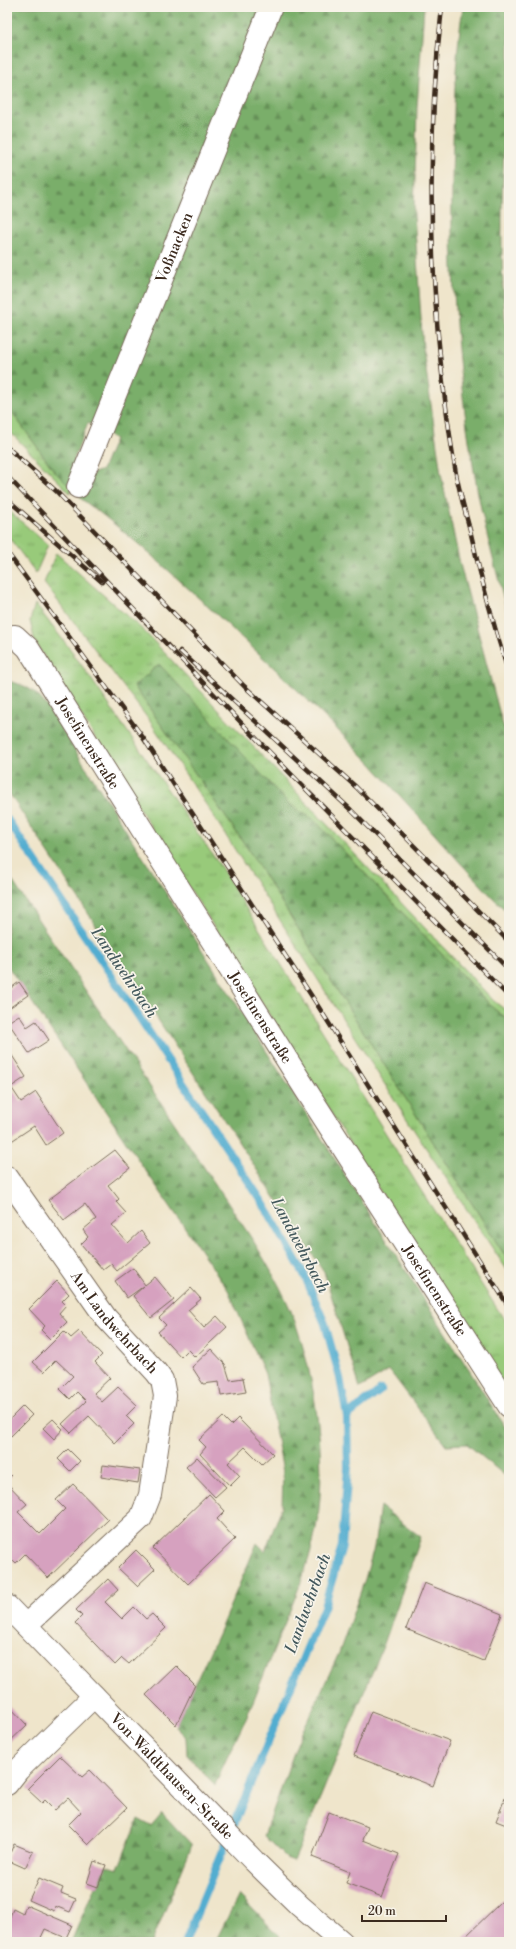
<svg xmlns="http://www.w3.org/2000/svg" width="516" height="1949" font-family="'Libre Bodoni',serif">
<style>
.grass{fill:url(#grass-tufts);stroke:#6a7a4c}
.forest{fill:url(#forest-firs);stroke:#5a6c44}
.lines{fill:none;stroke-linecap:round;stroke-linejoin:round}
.stream{stroke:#52add0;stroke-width:8}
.building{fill:#d6a1bf}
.minor-casing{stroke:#7a6b5b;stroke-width:24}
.minor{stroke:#fff;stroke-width:22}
.rail-casing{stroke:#3b2a1e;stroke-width:4.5}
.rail{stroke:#f7f3e8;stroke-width:3;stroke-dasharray:9;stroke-linecap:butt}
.labels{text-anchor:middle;stroke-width:3.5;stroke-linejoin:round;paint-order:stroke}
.street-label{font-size:15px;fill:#3b2a1e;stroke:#f7f3e8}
.water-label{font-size:16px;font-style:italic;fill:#43585c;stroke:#f7f3e8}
</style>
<defs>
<pattern id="grass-tufts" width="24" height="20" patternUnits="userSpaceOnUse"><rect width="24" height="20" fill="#98ca7a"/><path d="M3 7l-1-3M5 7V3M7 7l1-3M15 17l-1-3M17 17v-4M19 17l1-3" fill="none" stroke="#7da463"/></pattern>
<pattern id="forest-firs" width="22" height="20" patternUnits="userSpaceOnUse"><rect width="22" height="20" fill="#7aae6a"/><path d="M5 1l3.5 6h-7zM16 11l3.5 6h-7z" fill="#658e57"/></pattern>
</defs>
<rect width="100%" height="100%" fill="#f7f3e8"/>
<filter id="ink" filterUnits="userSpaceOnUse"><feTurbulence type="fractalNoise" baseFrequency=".025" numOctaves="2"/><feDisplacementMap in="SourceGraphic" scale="8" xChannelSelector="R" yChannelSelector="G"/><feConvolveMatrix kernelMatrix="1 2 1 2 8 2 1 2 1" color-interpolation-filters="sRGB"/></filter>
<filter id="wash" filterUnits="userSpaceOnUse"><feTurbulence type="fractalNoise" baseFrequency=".012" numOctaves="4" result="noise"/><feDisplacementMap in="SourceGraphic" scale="16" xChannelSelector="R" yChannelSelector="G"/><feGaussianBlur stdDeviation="0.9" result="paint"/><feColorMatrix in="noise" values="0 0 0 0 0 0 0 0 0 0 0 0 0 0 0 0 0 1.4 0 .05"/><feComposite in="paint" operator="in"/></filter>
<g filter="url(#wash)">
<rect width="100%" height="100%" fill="#efe5cb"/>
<g class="grass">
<polygon points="7,405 55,472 72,489 70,493 7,429"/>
<polygon points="7,509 48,545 36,573 7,535"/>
<polygon points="56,553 144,631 494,1001 509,1013 509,1020 494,1009 314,820 290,805 244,757 134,686 246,846 509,1262 509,1273 412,1127 207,806 149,720 44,583"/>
<polygon points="35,604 74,654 71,655 78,660 219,864 422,1192 509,1327 509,1396 35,642 30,621"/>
</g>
<g class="forest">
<path d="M7 7H424L417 107 414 214 423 349 441 474 460 564 502 722 509 741V914C461 866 418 815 372 765 326 717 278 671 229 626 181 582 133 536 80 498L89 475 102 470 115 439 88 423 74 459 77 465 72 489 55 472 7 405Z"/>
<path d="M463 7H509V65L507 79C503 172 497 265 509 357V619C496 570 482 521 474 471 455 363 449 252 453 143 454 98 456 51 463 7Z"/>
<polygon points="159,664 290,805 314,820 494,1009 509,1020 509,1262 246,846 134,686"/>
<path d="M7 681C33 686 40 696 54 717L509 1433V1479L467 1444 446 1445 389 1370 360 1388 324 1272 7 790Z"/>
<path d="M7 873 254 1242C267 1264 281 1287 291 1311 316 1375 330 1470 314 1538 307 1570 294 1601 281 1632 267 1665 255 1700 239 1733 231 1750 222 1767 215 1785L187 1755 186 1738 175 1727 218 1634 257 1543 265 1551 282 1507 283 1472 265 1374 228 1290 139 1161 7 965Z"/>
<polygon points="380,1506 421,1537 384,1644 294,1861 286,1858 264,1836 298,1741 339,1653 365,1579 374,1547"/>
<polygon points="162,1813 192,1845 152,1942 71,1942 95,1886 98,1887 106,1865 118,1869 138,1819 151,1826"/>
<polygon points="239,1895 280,1937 276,1942 215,1942"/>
</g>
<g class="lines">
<g class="stream">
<polyline points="7,819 263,1203 304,1274 325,1324 340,1378 347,1416 348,1468 342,1546 324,1607 185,1942"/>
<polyline points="347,1416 381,1390"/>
</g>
</g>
<g id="blocks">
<g class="building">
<polygon points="19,982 28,995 9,1008 7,1006 7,991"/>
<polygon points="19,1015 27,1027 36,1021 49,1040 29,1053 8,1022"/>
<polygon points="11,1054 26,1077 11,1087 21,1102 36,1092 63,1133 46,1145 34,1126 7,1144 7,1057"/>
<polygon points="115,1150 130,1168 108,1185 119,1199 116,1202 126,1213 112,1225 128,1243 141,1231 150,1243 117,1271 111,1264 103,1270 81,1244 88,1237 83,1230 96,1219 85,1204 64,1220 48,1200"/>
<polygon points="133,1268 145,1285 155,1277 174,1300 151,1318 133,1296 144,1286 127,1298 115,1281"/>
<polygon points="57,1281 69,1294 62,1301 66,1305 59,1313 67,1322 50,1339 41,1330 45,1326 29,1309"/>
<polygon points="191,1288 201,1299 188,1310 204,1328 217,1316 227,1327 195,1357 188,1350 181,1357 158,1332 166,1325 159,1318"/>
<polygon points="64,1331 71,1338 79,1331 102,1355 95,1362 110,1378 94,1393 102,1402 118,1387 137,1405 126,1416 134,1424 115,1443 89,1416 71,1433 62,1424 86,1401 77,1392 70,1399 60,1389 73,1376 56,1360 44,1372 33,1362"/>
<polygon points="211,1349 225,1364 230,1380 243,1378 246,1392 221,1396 219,1382 203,1384 192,1367"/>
<polygon points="23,1406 32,1415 11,1436 7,1432 7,1422"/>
<polygon points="223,1417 231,1425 238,1418 273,1454 262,1464 245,1447 228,1463 240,1476 230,1486 200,1454 206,1447 199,1440"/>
<polygon points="53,1419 63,1429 54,1439 43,1428"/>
<polygon points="68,1449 80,1461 70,1471 58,1459"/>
<polygon points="197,1457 226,1487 215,1497 186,1467"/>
<polygon points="103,1465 140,1470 138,1483 101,1477"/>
<polygon points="7,1472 11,1476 7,1480"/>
<polygon points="7,1483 27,1504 18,1512 40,1534 65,1509 56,1500 73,1484 108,1520 48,1578 25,1554 16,1563 7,1554"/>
<polygon points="209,1494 225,1511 217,1519 235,1539 188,1584 153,1548"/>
<polygon points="136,1550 155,1569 137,1586 118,1568"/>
<polygon points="108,1579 118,1590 105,1602 122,1619 134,1607 146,1619 152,1614 166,1628 129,1664 122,1658 115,1665 75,1623 82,1616 76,1610"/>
<polygon points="424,1583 502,1614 484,1661 406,1629"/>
<polygon points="176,1666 195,1685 176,1725 146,1695"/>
<polygon points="7,1704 27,1725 7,1744"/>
<polygon points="371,1711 450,1741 433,1786 354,1756"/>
<polygon points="60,1756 82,1777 90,1770 127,1808 88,1845 68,1825 81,1812 68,1798 55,1810 45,1800 42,1803 27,1789"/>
<polygon points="509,1788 509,1826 496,1821"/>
<polygon points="329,1812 368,1827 363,1840 399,1854 382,1897 346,1883 350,1872 312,1857"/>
<polygon points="14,1844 33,1852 25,1868 7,1860"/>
<polygon points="94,1861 106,1865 98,1887 87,1883"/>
<polygon points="39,1878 63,1888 61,1893 76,1899 70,1912 55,1906 54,1911 29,1900"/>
<polygon points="503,1900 509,1906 509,1942 460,1942"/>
<polygon points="26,1905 72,1925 66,1938 45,1929 39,1942 7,1942 7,1924 13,1909 23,1914"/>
</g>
</g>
</g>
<g filter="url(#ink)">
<use href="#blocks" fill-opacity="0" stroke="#7a6b5b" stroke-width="1"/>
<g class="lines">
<g class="minor-casing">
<g id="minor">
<path id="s1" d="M78 487 271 7"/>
<path id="s2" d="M7 637 15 636 28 648 306 1090 509 1406"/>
<path id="s3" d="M7 1177 106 1318 156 1372 162 1380 165 1396 150 1495 141 1518 26 1625"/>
<path id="s4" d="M7 1606 254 1861 300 1906 342 1942"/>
<polyline points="7,1784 18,1770 94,1696"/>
</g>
</g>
<use href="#minor" class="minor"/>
<g class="rail-casing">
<g id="rail">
<path d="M442 7C424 162 430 320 456 474 460 493 465 512 470 530 481 579 494 627 509 674"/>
<polyline points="7,447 56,491 244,686 356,787 509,942"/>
<polyline points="7,476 251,733 509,997"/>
<polyline points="7,499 102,582"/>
<polyline points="7,552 142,736 311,995 509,1307"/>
<polyline points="180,651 351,810 509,970"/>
</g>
</g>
<use href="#rail" class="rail"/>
</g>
</g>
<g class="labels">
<g class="street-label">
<text dy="5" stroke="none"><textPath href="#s1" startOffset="258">Voßnacken</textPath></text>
<text dy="5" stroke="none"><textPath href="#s2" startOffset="138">Josefinenstraße</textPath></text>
<text dy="5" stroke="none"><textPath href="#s2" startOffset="462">Josefinenstraße</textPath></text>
<text dy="5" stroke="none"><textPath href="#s2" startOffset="786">Josefinenstraße</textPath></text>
<text dy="5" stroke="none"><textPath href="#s3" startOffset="181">Am Landwehrbach</textPath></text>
<text dy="5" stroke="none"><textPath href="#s4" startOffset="237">Von-Waldthausen-Straße</textPath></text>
</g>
<g class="water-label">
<text transform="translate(125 972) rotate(56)" y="6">Landwehrbach</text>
<text transform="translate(301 1245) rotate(62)" y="6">Landwehrbach</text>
<text transform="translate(307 1603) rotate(-70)" y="6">Landwehrbach</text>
</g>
</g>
<rect width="516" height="1949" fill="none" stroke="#f7f3e8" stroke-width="24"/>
<path d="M362 1915v6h84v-6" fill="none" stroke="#3b2a1e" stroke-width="2"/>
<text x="368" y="1915" font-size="12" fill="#3b2a1e" stroke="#f7f3e8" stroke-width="3" paint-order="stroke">20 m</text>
</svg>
